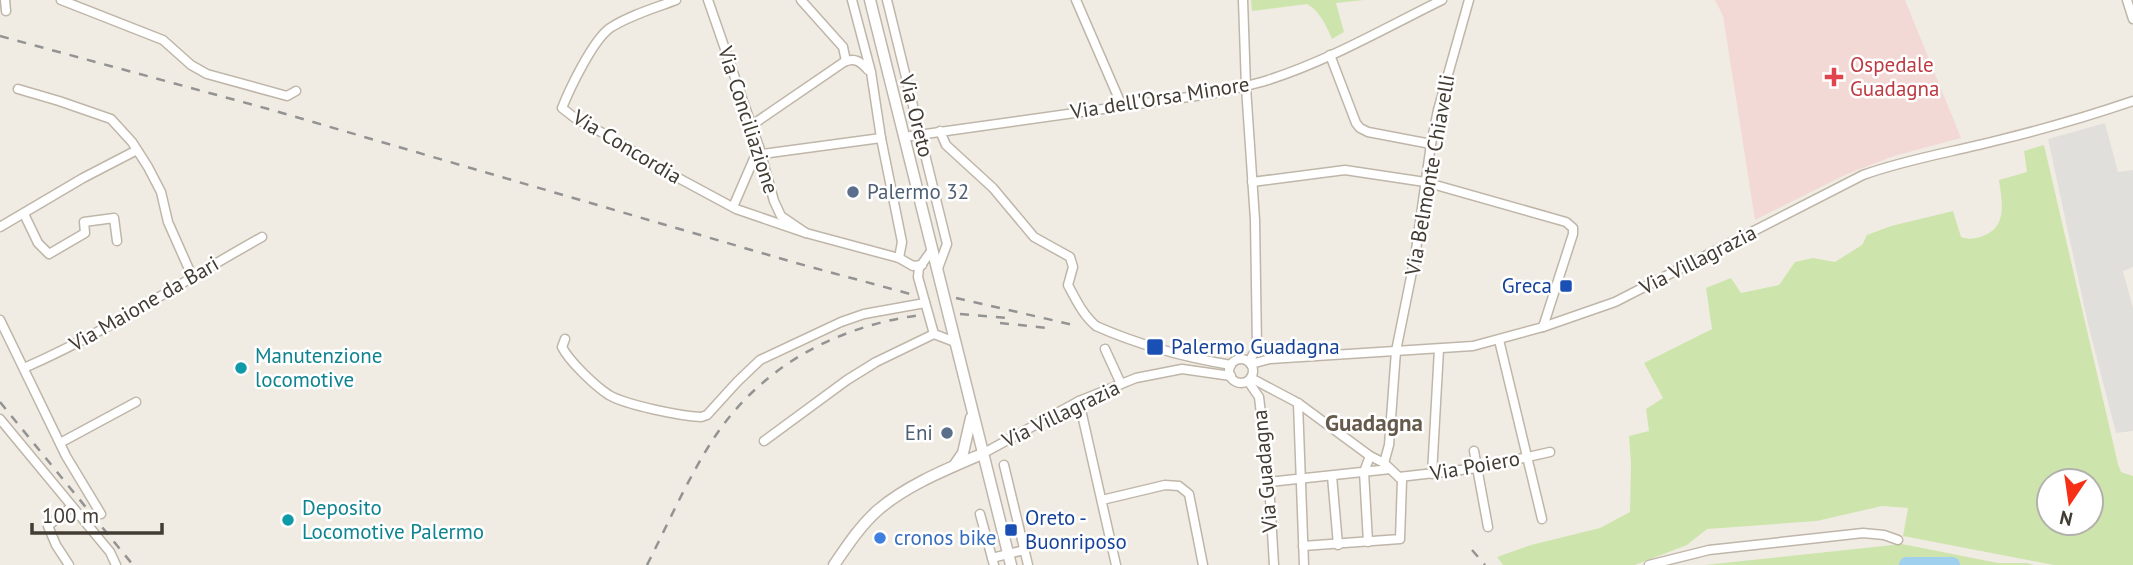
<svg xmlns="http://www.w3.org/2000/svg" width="2133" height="565" font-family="'PT Sans',sans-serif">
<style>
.medical{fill:#f2d9d6}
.green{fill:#cde5ac;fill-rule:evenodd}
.parking{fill:#e1dfdb}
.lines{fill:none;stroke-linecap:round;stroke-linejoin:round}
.river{stroke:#9fd0ee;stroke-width:16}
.minor-casing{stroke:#bfb6a9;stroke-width:11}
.tertiary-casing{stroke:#bfb6a9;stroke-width:13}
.minor{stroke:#fff;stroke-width:8}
.tertiary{stroke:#fff;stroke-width:10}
.rail{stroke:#939393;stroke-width:2.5;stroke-dasharray:9 9;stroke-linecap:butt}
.health-dot{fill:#e0444e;stroke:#fff;stroke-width:2.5}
.service-dot{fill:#5c6f8a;stroke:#fff;stroke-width:2.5}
.transit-dot{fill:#1a4fb4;stroke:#fff;stroke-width:2.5}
.culture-dot{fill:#0f9aa8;stroke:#fff;stroke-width:2.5}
.shop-dot{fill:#3f7fe0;stroke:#fff;stroke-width:2.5}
.labels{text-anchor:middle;stroke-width:5;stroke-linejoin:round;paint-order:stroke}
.health-label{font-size:21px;fill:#be3a42;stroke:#fff;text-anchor:start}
.street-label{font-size:21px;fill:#423c33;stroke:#fff}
.service-label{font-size:21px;fill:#4e5e75;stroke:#fff;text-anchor:start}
.transit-label{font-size:21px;fill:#164399;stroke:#fff;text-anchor:start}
.culture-label{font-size:21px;fill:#0d838f;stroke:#fff;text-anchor:start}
.shop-label{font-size:21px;fill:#366cbe;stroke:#fff;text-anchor:start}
.neighbourhood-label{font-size:23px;font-weight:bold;fill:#655a4b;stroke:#fff}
</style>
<rect width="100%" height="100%" fill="#f1ece3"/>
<polygon class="medical" points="1715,0 1905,0 1961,138 1894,156 1847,174 1755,220 1723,16"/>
<g class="green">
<path d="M1251 0H1364L1336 3 1344 32 1332 39C1327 27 1319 10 1307 4L1252 11Z"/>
<path d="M2044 145 2118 464 2121 472 2133 476V565H2054L1903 536 1908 508 1882 506 1817 521 1707 529 1687 545 1635 565H1503L1497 557 1531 545 1600 528 1630 512 1631 464 1629 436 1649 431 1646 409 1663 398 1644 363 1712 329 1706 288 1731 278 1741 293 1779 285 1795 262 1813 258 1835 262 1862 245 1867 235 1891 226 1953 211 1961 237C1970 240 1974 239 1983 236 2008 227 2002 201 1999 180L2027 172 2024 151ZM2049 481H2091V523H2049Z"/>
<polygon points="1902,544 1998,563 2027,563 2034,565 1705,565"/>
</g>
<polygon class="parking" points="2105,123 2118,172 2133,170 2133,267 2123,271 2133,308 2133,431 2116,433 2088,324 2048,139"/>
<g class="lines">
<polyline class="river" points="1907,565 1952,565"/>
<g class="minor-casing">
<g id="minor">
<polyline points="5,0 6,11"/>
<polyline points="61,0 163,40 191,65 207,74 287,96 296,91"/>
<path d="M676 0C655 8 630 15 610 28 593 40 570 88 562 108L575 118 612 138 658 167 736 209 806 233"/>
<polyline points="708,0 759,147 774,201 781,216 806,233 899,258 913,266 922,265"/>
<polyline points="801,0 843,47 846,61"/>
<polyline points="852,0 871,72 881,138 902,242 899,258"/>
<polyline points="887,0 947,244 937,271"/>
<polyline points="1076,0 1122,106"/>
<polyline points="1243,0 1246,87 1255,220 1257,347 1249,362"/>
<polyline points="2127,0 2133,19"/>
<polyline points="1330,55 1356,123 1360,128 1368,132 1431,144"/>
<polyline points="18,89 59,101 111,119 132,142 148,167 161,192 168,222 192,276"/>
<path d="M752 125 844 62C855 57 861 62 868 70"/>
<path d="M940 131 946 145 993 188 1034 237 1070 257 1073 267 1068 285C1076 300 1083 315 1096 326 1141 346 1183 357 1231 365"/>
<path d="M904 137 1210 94C1230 90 1249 86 1268 80 1328 61 1385 28 1442 0"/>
<polyline points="762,154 881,138"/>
<polyline points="1252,182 1345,170 1425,182 1566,222 1573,228 1573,234 1543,327"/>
<polyline points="733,207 759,147"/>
<polyline points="24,214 38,243 49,254 85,233 84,222 114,218 117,241"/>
<polyline points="0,227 83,178 137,150"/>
<polyline points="932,250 919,268 918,277 934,334 955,342"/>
<polyline points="0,320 66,456 101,514"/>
<path d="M565 339 562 347C569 361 595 386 609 395 626 405 680 416 701 417L707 415 737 382 760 360 841 322 864 314 925 303"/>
<polyline points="1499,340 1542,519"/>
<polyline points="1105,349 1121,384"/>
<circle cx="1241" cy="371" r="12"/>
<path d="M1251 364 1270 359 1473 346 1543 327 1615 302 1863 175C1907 159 1953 152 1999 140 2044 129 2089 116 2133 101"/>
<path d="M24 368C107 332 183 281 262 237"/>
<polyline points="1251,378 1298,403 1370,456 1384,463 1402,480 1400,539 1303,546"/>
<polyline points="1248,381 1259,397 1269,482 1274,565"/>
<polyline points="1079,401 1116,565"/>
<polyline points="1298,403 1304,565"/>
<polyline points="0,419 110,552 116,565"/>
<polyline points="764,441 847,380 876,362 934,334"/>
<polyline points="60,443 136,402"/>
<polyline points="1474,451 1488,527"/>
<polyline points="982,454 1079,401 1136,378 1182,369 1231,376"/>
<polyline points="1384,463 1389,445 1396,351 1415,257 1431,144 1438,110 1469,0"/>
<polyline points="1004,465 1028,565"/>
<polyline points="1432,474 1439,349"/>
<polyline points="1332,476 1338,545"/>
<polyline points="1399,477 1478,468 1550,452"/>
<polyline points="1269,482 1390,469"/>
<polyline points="1102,500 1165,485 1179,486 1189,494 1203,565"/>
<polyline points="980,514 994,565"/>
<polyline points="1368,542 1364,472 1370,456"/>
<polyline points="992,558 1024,550"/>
<polyline points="69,565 56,545 48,526 71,507"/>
<polyline points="1649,565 1709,550 1863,533 1884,535 1898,540"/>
</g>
</g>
<g class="tertiary-casing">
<g id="tertiary">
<polyline points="870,0 1011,565"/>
<polyline points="954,466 963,453 971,418"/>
<path d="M834 565C847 546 860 526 878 510 907 485 947 469 982 454"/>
</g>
</g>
<use href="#minor" class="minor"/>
<use href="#tertiary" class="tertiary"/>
<g class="rail">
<polyline points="0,36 272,110 796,263 914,295"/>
<polyline points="956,298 1078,326"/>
<polyline points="960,314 1009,318"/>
<polyline points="1000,323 1048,328"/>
<polyline points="0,402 133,565"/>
<polyline points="1472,550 1485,565"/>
<path d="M647 565C668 524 687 480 712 441 759 368 835 326 921 315"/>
</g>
</g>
<path class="health-dot" d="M1830.5 66.5h7v7h7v7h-7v7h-7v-7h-7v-7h7z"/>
<g class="service-dot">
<circle cx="853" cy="192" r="7"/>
<circle cx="947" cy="433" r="7"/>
</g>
<g class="transit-dot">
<rect x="1559" y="279" width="14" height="14" rx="3.5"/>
<rect x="1146" y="338" width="18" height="18" rx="3.5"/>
<rect x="1004" y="523" width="14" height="14" rx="3.5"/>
</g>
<g class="culture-dot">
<circle cx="241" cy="368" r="7"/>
<circle cx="288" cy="520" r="7"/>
</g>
<circle class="shop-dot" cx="880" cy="538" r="7"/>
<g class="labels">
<g class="health-label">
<text x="1850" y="72">Ospedale<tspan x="1850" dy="24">Guadagna</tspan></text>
</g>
<g class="street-label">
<text transform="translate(1160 98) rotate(-9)" y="7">Via dell'Orsa Minore</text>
<text transform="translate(916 116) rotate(76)" y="7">Via Oreto</text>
<text transform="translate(748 120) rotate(72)" y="7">Via Conciliazione</text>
<text transform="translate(627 147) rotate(31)" y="7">Via Concordia</text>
<text transform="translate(1430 175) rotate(-80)" y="7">Via Belmonte Chiavelli</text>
<text transform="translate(1698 260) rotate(-27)" y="7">Via Villagrazia</text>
<text transform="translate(144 304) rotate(-30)" y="7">Via Maione da Bari</text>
<text transform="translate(1061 414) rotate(-26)" y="7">Via Villagrazia</text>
<text transform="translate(1475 466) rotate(-10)" y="7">Via Poiero</text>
<text transform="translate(1265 471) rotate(-95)" y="7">Via Guadagna</text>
</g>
<g class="service-label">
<text x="867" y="199">Palermo 32</text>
<text x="933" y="440" text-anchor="end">Eni</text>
</g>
<g class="transit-label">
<text x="1552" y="293" text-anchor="end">Greca</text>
<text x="1171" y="354">Palermo Guadagna</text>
<text x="1025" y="525">Oreto -<tspan x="1025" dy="24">Buonriposo</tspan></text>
</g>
<g class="culture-label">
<text x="255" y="363">Manutenzione<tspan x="255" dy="24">locomotive</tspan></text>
<text x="302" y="515">Deposito<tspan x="302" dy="24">Locomotive Palermo</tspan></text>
</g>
<g class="shop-label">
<text x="894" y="545">cronos bike</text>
</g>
<g class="neighbourhood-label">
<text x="1374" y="431">Guadagna</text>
</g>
</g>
<g transform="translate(2070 502) rotate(193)"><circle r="33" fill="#ffffff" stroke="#b3b1ad" stroke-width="2"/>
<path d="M0-5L12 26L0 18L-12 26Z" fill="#f53016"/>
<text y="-10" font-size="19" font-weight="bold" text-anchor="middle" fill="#423c33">N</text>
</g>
<path d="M32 523v10h130v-10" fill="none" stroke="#423c33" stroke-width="3.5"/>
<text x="42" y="523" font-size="21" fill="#423c33" stroke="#ffffff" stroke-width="5" paint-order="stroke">100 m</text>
</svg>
